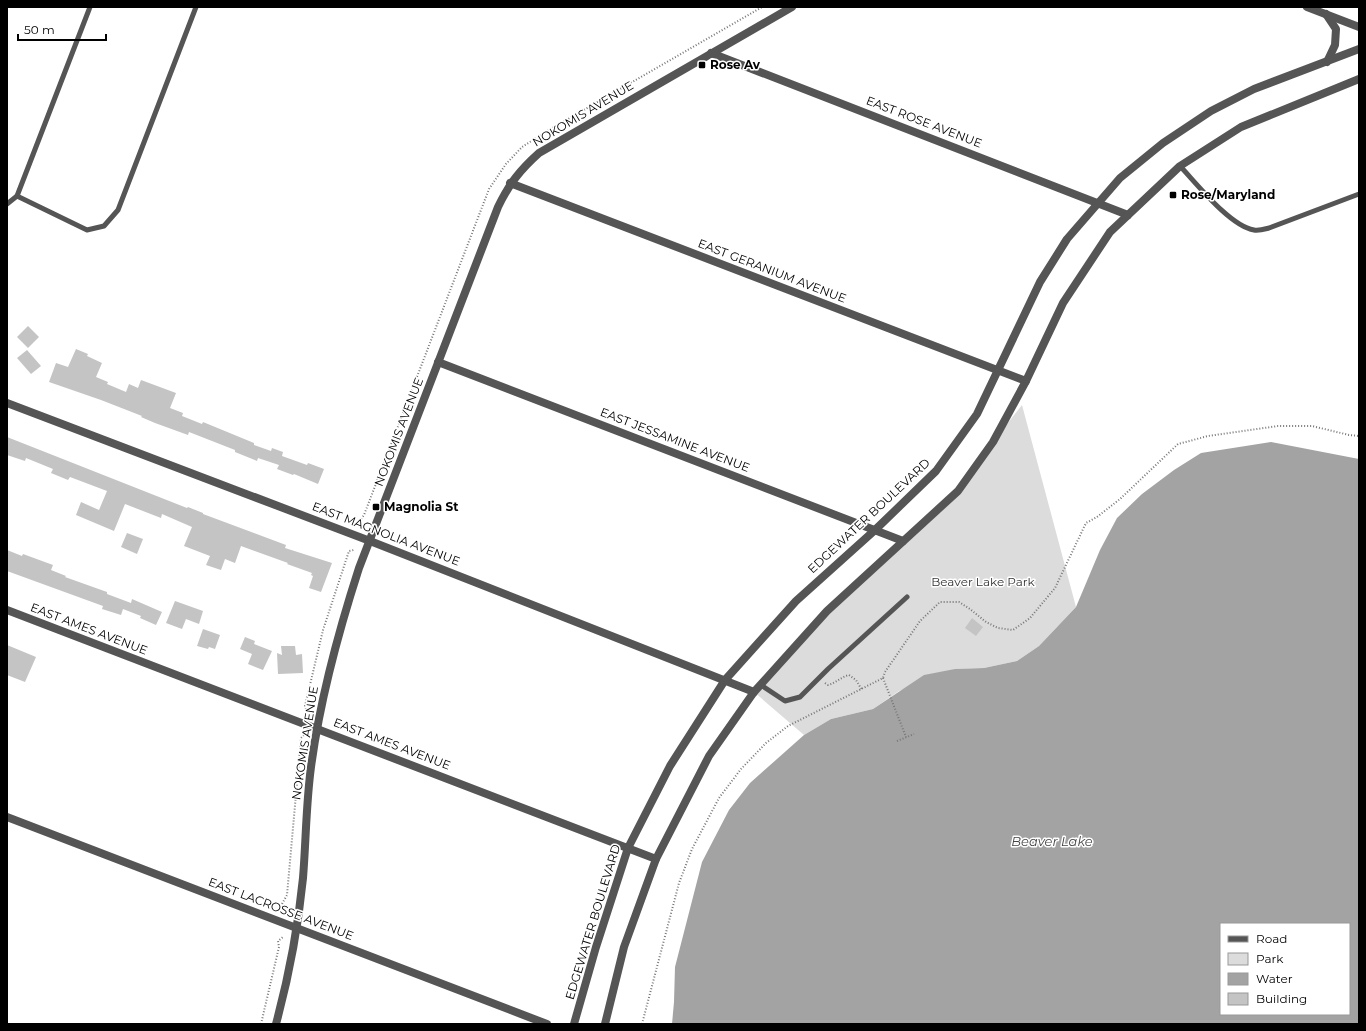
<svg xmlns="http://www.w3.org/2000/svg" width="1366" height="1031" font-family="Montserrat,sans-serif">
<style>
.green{fill:#dcdcdc}
.water{fill:#a3a3a3;fill-rule:evenodd}
.building{fill:#c4c4c4}
.lines{fill:none;stroke-linecap:round;stroke-linejoin:round}
.path{stroke:#777;stroke-width:2;stroke-dasharray:1 2;stroke-linecap:butt}
.service{stroke:#555;stroke-width:5}
.minor{stroke:#555;stroke-width:8}
.poi-dot{fill:#000;stroke:#fff;stroke-width:1.5}
.labels{text-anchor:middle;stroke-width:3;stroke-linejoin:round;paint-order:stroke}
.poi-label{font-size:12px;font-weight:bold;fill:#000;stroke:#fff;text-anchor:start}
.street-label{font-size:12px;fill:#000;stroke:#fff}
.park-label{font-size:12px;fill:#333;stroke:#fff}
.water-label{font-size:13px;font-style:italic;fill:#444;stroke:#fff}
</style>
<rect width="100%" height="100%" fill="#fff"/>
<polygon class="green" points="1022,405 1076,607 1039,646 1017,661 984,668 955,669 899,691 873,709 831,719 804,735 754,692 827,611 958,491 993,442"/>
<path class="water" d="M1271 442 1359 459V1024H672L674 1002 675 967 702 862 729 810 750 783 804 735 831 719 873 709 924 675 955 669 984 668 1017 661 1039 646 1076 607 1100 550 1117 518 1142 494 1174 470 1201 453ZM1221 924H1349V1014H1221Z"/>
<g class="building">
<polygon points="28,326 39,337 28,348 17,337"/>
<polygon points="76,349 88,354 87,356 102,363 96,377 108,382 107,384 126,392 129,384 138,388 141,380 176,393 170,408 183,413 182,416 202,424 203,422 254,443 254,445 271,451 272,448 283,452 282,456 307,465 308,463 324,469 318,484 294,474 293,475 277,469 279,465 258,458 257,461 235,452 235,450 189,432 188,435 155,423 141,417 142,416 101,400 49,382 56,363 68,367"/>
<polygon points="27,350 41,366 31,374 17,358"/>
<polygon points="7,437 187,508 188,507 203,513 203,514 286,545 285,548 332,563 321,592 309,588 313,576 311,575 312,573 287,564 288,563 241,546 235,563 225,559 221,570 206,565 210,556 184,546 192,527 162,514 161,518 125,504 114,531 76,515 81,502 99,510 107,491 70,477 68,480 51,473 53,469 26,458 25,461 7,455"/>
<polygon points="127,533 143,539 137,554 121,547"/>
<polygon points="7,550 22,556 23,554 53,565 51,570 66,576 65,577 107,592 107,594 131,603 132,599 162,612 156,625 140,618 141,616 123,609 121,615 102,609 103,606 7,571"/>
<polygon points="175,601 203,611 199,624 186,619 182,629 166,623"/>
<polygon points="972,618 983,627 976,636 965,628"/>
<polygon points="203,629 220,635 215,649 209,647 208,649 197,646"/>
<polygon points="245,637 255,641 254,644 272,651 263,670 248,664 252,654 240,649"/>
<polygon points="7,645 36,657 25,682 7,675"/>
<polygon points="281,646 295,646 296,655 302,654 303,673 278,674 277,653 282,655"/>
</g>
<g class="lines">
<g class="path">
<polyline points="361,527 359,522 364,515 489,189 506,164 522,147 544,133 762,7"/>
<polyline points="883,678 906,737"/>
<path d="M825 683 828 685C836 683 841 677 849 675L856 680 862 690"/>
<polyline points="307,712 305,706 323,630 349,551 354,550"/>
<polyline points="897,741 914,734"/>
<polyline points="286,912 282,904 287,895 301,738 304,735"/>
<polyline points="261,1024 279,947 278,941 283,937"/>
<polyline points="642,1024 679,883 692,849 719,798 741,769 766,743 788,726 883,678 885,672 920,621 940,602 959,602 970,609 986,622 998,628 1013,630 1030,618 1055,588 1086,523 1097,517 1120,499 1178,444 1208,436 1278,426 1312,426 1349,435 1359,436"/>
</g>
<g class="service">
<path d="M1180 166C1197 184 1230 226 1254 230 1259 231 1265 229 1269 228L1359 194"/>
<polyline points="17,196 90,7"/>
<polyline points="7,204 17,196 87,230 104,226 118,210 196,7"/>
<polyline points="761,685 785,701 800,697 828,669 907,597"/>
</g>
<g class="minor">
<polyline points="1307,7 1359,27"/>
<polyline points="1326,14 1336,29 1335,45 1327,62"/>
<polyline points="711,53 1128,215"/>
<polyline points="510,183 1026,381"/>
<polyline points="438,362 903,541"/>
<polyline points="7,403 370,541 754,692"/>
<polyline points="7,610 656,859"/>
<polyline points="7,817 547,1024"/>
<path d="M276 1024C289 976 298 928 303 878 306 841 306 804 311 767 320 699 338 633 359 568L498 207C509 184 520 170 539 153L792 7"/>
<polyline points="574,1024 596,947 628,848 670,766 725,680 796,601 875,530 936,471 977,414 1040,282 1067,239 1120,178 1163,143 1211,111 1254,89 1359,49"/>
<polyline points="605,1024 624,947 656,859 709,756 754,692 827,611 958,491 993,442 1026,381 1063,303 1110,232 1180,166 1241,127 1359,79"/>
</g>
</g>
<g class="poi-dot">
<rect x="698" y="61" width="8" height="8" rx="2"/>
<rect x="1169" y="191" width="8" height="8" rx="2"/>
<rect x="372" y="503" width="8" height="8" rx="2"/>
</g>
<g class="labels">
<g class="poi-label">
<text x="710" y="69">Rose Av</text>
<text x="1181" y="199">Rose/Maryland</text>
<text x="384" y="511">Magnolia St</text>
</g>
<g class="street-label">
<text transform="translate(583 114) rotate(-31)" y="4">NOKOMIS AVENUE</text>
<text transform="translate(924 122) rotate(21)" y="4">EAST ROSE AVENUE</text>
<text transform="translate(772 271) rotate(21)" y="4">EAST GERANIUM AVENUE</text>
<text transform="translate(399 432) rotate(-69)" y="4">NOKOMIS AVENUE</text>
<text transform="translate(675 440) rotate(21)" y="4">EAST JESSAMINE AVENUE</text>
<text transform="translate(869 516) rotate(-43)" y="4">EDGEWATER BOULEVARD</text>
<text transform="translate(386 534) rotate(21)" y="4">EAST MAGNOLIA AVENUE</text>
<text transform="translate(89 629) rotate(21)" y="4">EAST AMES AVENUE</text>
<text transform="translate(305 743) rotate(-81)" y="4">NOKOMIS AVENUE</text>
<text transform="translate(392 744) rotate(21)" y="4">EAST AMES AVENUE</text>
<text transform="translate(281 909) rotate(21)" y="4">EAST LACROSSE AVENUE</text>
<text transform="translate(593 922) rotate(-73)" y="4">EDGEWATER BOULEVARD</text>
</g>
<g class="park-label">
<text x="983" y="586">Beaver Lake Park</text>
</g>
<g class="water-label">
<text x="1052" y="846">Beaver Lake</text>
</g>
</g>
<rect width="1366" height="1031" fill="none" stroke="#000000" stroke-width="16"/>
<rect x="1220" y="923" width="130" height="92" fill="#ffffff" stroke="#999999"/>
<rect x="1228" y="936" width="20" height="6" fill="#555555" stroke="#999999"/>
<text x="1256" y="943" font-size="12" fill="#000000">Road</text>
<rect x="1228" y="953" width="20" height="12" fill="#dcdcdc" stroke="#999999"/>
<text x="1256" y="963" font-size="12" fill="#000000">Park</text>
<rect x="1228" y="973" width="20" height="12" fill="#a3a3a3" stroke="#999999"/>
<text x="1256" y="983" font-size="12" fill="#000000">Water</text>
<rect x="1228" y="993" width="20" height="12" fill="#c4c4c4" stroke="#999999"/>
<text x="1256" y="1003" font-size="12" fill="#000000">Building</text>
<path d="M18 34v6h88v-6" fill="none" stroke="#000000" stroke-width="2"/>
<text x="24" y="34" font-size="12" fill="#000000" stroke="#ffffff" stroke-width="3" paint-order="stroke">50 m</text>
</svg>
